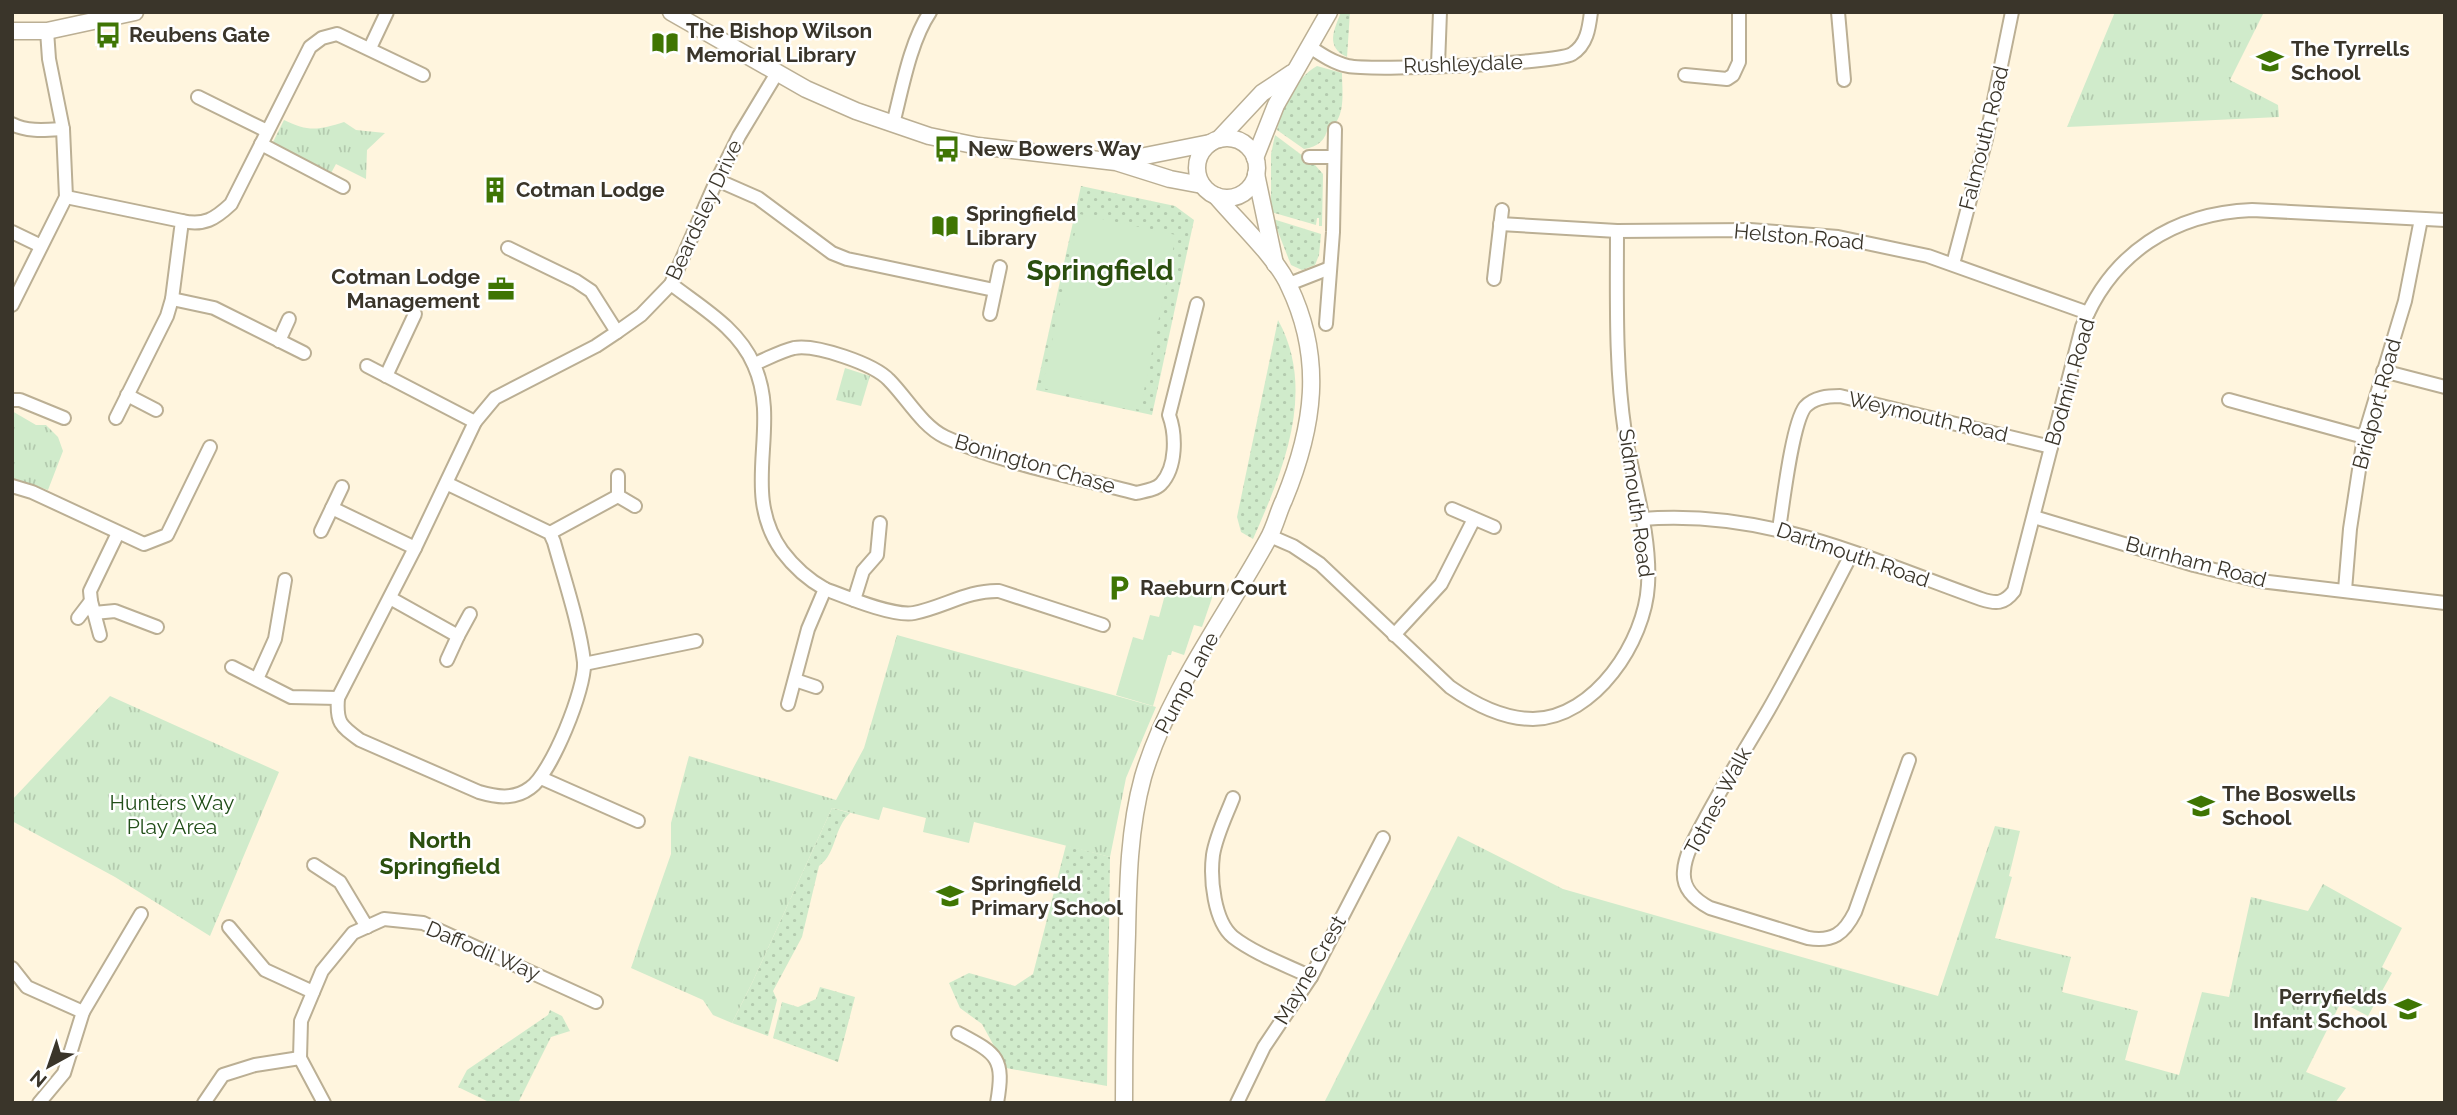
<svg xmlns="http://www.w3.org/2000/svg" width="2457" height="1115" font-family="Raleway,sans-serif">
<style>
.grass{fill:url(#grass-dots)}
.park{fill:url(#park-tufts)}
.garden{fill:#d0ebcb}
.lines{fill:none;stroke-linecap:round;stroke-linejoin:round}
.street-casing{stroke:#bbaf94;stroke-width:16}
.secondary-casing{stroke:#bbaf94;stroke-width:19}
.street{stroke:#fff;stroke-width:12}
.secondary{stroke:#fff;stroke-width:16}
.labels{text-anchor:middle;stroke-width:5;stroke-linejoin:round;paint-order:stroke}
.poi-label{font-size:21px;font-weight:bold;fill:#3a352a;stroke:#fff;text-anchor:start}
.street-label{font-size:21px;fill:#3a352a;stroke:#fff}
.park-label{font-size:21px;fill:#214e18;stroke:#fff}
.neighbourhood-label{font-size:23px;font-weight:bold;fill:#2b4f0e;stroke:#fff}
.district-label{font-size:28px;font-weight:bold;fill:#2b4f0e;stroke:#fff}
</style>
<defs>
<pattern id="grass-dots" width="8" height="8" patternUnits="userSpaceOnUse" patternTransform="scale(1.75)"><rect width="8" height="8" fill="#d0ebcb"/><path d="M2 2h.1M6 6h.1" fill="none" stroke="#b3caae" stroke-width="1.8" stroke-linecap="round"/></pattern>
<pattern id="park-tufts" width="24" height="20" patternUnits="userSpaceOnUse" patternTransform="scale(1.75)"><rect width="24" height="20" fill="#d0ebcb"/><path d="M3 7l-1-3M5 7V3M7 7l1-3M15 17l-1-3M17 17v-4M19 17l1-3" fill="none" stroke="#b3caae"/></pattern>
</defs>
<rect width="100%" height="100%" fill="#fff5de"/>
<g class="grass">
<path d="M1341 12H1350L1347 57C1325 47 1334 30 1341 12Z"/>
<path d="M1317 66 1342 73C1342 90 1346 113 1333 126H1328C1326 140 1318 147 1304 149L1277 130C1283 107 1295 78 1317 66Z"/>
<polygon points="1275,135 1315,165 1323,174 1322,226 1319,226 1319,218 1317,218 1316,225 1271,212 1271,154"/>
<polygon points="1081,186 1175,206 1194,220 1152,415 1036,390"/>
<polygon points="1273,219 1321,234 1319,255 1315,265 1302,270 1291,265"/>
<path d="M1278 320C1317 391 1283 471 1253 539L1241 532 1237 517Z"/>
<path d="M832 808 850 813C833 829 837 853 819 866L802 937 773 991 777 1000 768 1036 732 1023 752 983Z"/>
<polygon points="1066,845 1110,857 1107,1086 1006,1068 982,1024 960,1008 949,983 969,973 1015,986 1033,974"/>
<polygon points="820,987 855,997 838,1062 773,1038 782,1002 798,1007 816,999"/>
<polygon points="550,1010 562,1016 570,1031 551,1037 518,1103 491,1103 458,1087 467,1070 548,1015"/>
</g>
<g class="park">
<polygon points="2115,12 2264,12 2230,80 2278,105 2279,117 2067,127"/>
<path d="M284 120C308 132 319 130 344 122L356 130 385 133 367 150 366 179 336 164 330 175 271 146Z"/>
<polygon points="845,368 870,376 861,406 836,400"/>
<polygon points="12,411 36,425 46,425 58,437 63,451 48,490 12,478"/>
<polygon points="897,635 1156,707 1126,778 1110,857 974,822 969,843 923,832 926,818 883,807 879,820 832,808 752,983 732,1023 713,1015 703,1000 631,968 671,854 671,823 689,756 836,800 864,748"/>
<polygon points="110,696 279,772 210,936 115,877 12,821 12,800"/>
<polygon points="1995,826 2020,831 2009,876 2012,877 1995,938 2071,957 2062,992 2138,1011 2125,1060 2179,1075 2202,992 2229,997 2251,897 2308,911 2323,884 2402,928 2382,967 2392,973 2368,1016 2341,1002 2306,1072 2346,1088 2335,1103 1324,1103 1458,836 1563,889 1938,996"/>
</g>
<g class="garden">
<polygon points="1079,214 1176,235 1140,410 1042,388"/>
<polygon points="1169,580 1213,595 1202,627 1194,625 1184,655 1172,651 1171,655 1168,655 1153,706 1116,695 1133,637 1143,640 1150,615 1159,617"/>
</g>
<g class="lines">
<g class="street-casing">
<g id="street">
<polyline points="1838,12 1844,80"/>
<path d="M1310 47C1322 55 1334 63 1348 66 1372 71 1554 64 1572 54 1587 45 1589 28 1591 12"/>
<polyline points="370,48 387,12"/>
<polyline points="1438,65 1440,12"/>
<polyline points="1685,75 1727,79 1733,75 1739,62 1739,12"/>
<polyline points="198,97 267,131"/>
<path d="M12 124C27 132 46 130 63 129"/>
<path d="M893 124C902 89 910 42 930 12"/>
<polyline points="261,144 343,187"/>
<polyline points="1309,157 1334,157"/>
<polyline points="717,180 758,198 832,253 847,259 994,290"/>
<polyline points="66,197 182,221 172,299 167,316 116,418"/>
<path d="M182 221C204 226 215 219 231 204L310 47 322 38 337 34 423 75"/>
<polyline points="1500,224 1617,231 1750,230 1838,237 1928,256 2088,313"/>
<polyline points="12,232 41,246"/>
<polyline points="508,248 576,281 591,291 617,332"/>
<polyline points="1953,264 1986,139 2012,12"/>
<polyline points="1494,279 1502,210"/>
<path d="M671 284C702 308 738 328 754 365 782 427 739 491 782 551 794 567 807 579 825 589L808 629 788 704"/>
<polyline points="1289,284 1330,268"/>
<polyline points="172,299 214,308 304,353"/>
<polyline points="12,305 66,197 63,129 49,59 47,31"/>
<polyline points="990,314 1000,267"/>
<polyline points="1326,324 1333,232 1335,129"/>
<polyline points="279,341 289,319"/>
<path d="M754 364C767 359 781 351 794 348 816 344 874 364 889 380 907 398 922 426 945 437 1000 463 1076 477 1136 493 1144 491 1155 490 1161 484 1177 467 1176 434 1169 415L1197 304"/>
<polyline points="367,366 475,422"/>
<polyline points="2383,371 2445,387"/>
<polyline points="386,376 415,314"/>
<polyline points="127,395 156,410"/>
<polyline points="12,400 20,400 64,418"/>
<polyline points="2229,400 2364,437"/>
<path d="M446 483 550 533 554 542C564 578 580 626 584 662 586 688 551 774 530 788 514 800 496 797 479 792L360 740C341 726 336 723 338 698L415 548 475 422 495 398 596 346 617 332 641 315 671 284 715 184 739 136 777 73"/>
<polyline points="12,486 32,492 144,544 167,535 210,447"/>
<polyline points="618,496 635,506"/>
<polyline points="332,508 415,548"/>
<polyline points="1452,509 1494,527"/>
<polyline points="2034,517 2194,565 2260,581 2445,603"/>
<path d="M1642 519C1767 509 1866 558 1981 599 1996 604 2004 604 2014 591L2082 327C2111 253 2174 213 2252 210L2445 220"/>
<path d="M1779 529C1783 504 1792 424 1805 407 1814 397 1828 396 1840 396L2051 447"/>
<polyline points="321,531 342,487"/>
<polyline points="550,533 618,496 618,476"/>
<path d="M1270 536 1293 546 1320 564 1450 687C1474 704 1502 719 1533 719 1595 718 1645 641 1648 585 1651 534 1633 482 1625 433 1615 366 1617 298 1617 231"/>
<path d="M1852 553C1825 605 1798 658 1769 709 1747 747 1724 783 1704 821 1696 836 1685 854 1684 871 1682 889 1695 900 1710 908L1808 938C1833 942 1844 934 1855 912L1909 760"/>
<path d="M825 589C846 597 894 617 914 613 944 607 968 590 999 591L1103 625"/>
<polyline points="2345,590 2350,529 2364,437 2405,301 2421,219"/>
<polyline points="390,598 458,636 470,614"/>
<polyline points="854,600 863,571 877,555 880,523"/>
<polyline points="94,613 115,611 157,627"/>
<polyline points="78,618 91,601"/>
<polyline points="100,635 91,601 90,591 118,533"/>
<polyline points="1394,635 1441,584 1474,519"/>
<polyline points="447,660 458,636"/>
<polyline points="584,664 696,641"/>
<polyline points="232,667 291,697 338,698"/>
<polyline points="257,679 275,639 285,580"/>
<polyline points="795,680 816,687"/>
<polyline points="541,778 638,821"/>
<path d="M1233 798C1226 816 1216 836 1213 855 1210 879 1214 921 1233 937 1255 954 1286 965 1311 977"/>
<polyline points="314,865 340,882 367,927"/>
<polyline points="229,927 265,970 313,992"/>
<polyline points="12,968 27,987 83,1012"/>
<path d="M958 1033C997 1054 1005 1057 997 1103"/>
<polyline points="39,1103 64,1073 83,1012 141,914"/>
<polyline points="204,1103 223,1075 255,1065 300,1058"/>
<polyline points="324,1103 300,1058 301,1021 322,971 353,933 384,919 423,923 596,1002"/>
<polyline points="1237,1103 1264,1047 1311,977 1383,838"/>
</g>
</g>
<g class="secondary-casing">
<g id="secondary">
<polyline points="671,12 806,89 856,111 929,136 978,146 1116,162 1170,179 1202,185"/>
<polyline points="12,31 47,31 135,12"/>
<circle cx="1227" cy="168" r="30"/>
<polyline points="1219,139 1262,93 1292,73"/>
<polyline points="1255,158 1276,105 1329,12"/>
<polyline points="1120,161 1210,143"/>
<polyline points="1256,174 1275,264"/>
<path d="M1124 1103C1124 1046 1125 990 1127 934 1128 881 1129 828 1143 777 1168 692 1226 616 1268 539 1275 527 1278 512 1284 500 1314 427 1324 359 1289 286 1277 258 1236 220 1216 196"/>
</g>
</g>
<use href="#street" class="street"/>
<use href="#secondary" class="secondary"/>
</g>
<defs>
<g id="bus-bare" transform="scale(2.1)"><path d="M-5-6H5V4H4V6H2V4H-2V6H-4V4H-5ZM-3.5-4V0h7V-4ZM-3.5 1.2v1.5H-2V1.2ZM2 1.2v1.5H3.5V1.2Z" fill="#3f7504" stroke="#fff" stroke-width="2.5" paint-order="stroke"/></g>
<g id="library-bare" transform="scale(2.1)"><path d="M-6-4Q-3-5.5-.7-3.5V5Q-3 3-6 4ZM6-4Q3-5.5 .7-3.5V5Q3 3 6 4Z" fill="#3f7504" stroke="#fff" stroke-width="2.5" paint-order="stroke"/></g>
<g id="school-bare" transform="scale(2.1)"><path d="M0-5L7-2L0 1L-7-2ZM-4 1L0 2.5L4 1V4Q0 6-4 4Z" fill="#3f7504" stroke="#fff" stroke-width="2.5" paint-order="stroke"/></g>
<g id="building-bare" transform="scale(2.1)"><path d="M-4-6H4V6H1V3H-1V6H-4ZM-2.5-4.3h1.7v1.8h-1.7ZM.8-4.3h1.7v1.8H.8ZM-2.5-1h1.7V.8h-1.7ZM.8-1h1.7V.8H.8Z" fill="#3f7504" stroke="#fff" stroke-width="2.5" paint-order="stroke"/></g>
<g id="office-bare" transform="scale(2.1)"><path d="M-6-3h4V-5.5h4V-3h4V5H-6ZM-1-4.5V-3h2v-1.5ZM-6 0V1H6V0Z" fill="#3f7504" stroke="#fff" stroke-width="2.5" paint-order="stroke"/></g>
<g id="parking-bare" transform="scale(2.1)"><path d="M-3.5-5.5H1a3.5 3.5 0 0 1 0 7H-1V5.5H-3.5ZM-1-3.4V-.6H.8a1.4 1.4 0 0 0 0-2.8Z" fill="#3f7504" stroke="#fff" stroke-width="2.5" paint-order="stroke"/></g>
</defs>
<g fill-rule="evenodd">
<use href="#bus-bare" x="108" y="35"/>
<use href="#library-bare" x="665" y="43"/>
<use href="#school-bare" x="2270" y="61"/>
<use href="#bus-bare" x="947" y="149"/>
<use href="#building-bare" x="495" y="190"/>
<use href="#library-bare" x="945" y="226"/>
<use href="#office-bare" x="501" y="289"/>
<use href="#parking-bare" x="1119" y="588"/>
<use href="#school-bare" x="2201" y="806"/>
<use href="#school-bare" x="950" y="896"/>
<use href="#school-bare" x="2408" y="1009"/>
</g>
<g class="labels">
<g class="poi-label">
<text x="686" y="38">The Bishop Wilson<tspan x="686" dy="24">Memorial Library</tspan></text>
<text x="129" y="42">Reubens Gate</text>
<text x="2291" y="56">The Tyrrells<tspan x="2291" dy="24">School</tspan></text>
<text x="968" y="156">New Bowers Way</text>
<text x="516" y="197">Cotman Lodge</text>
<text x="966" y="221">Springfield<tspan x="966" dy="24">Library</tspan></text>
<text x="480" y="284" text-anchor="end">Cotman Lodge<tspan x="480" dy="24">Management</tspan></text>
<text x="1140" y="595">Raeburn Court</text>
<text x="2222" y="801">The Boswells<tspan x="2222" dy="24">School</tspan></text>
<text x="971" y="891">Springfield<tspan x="971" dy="24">Primary School</tspan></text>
<text x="2387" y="1004" text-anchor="end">Perryfields<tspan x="2387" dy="24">Infant School</tspan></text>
</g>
<g class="street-label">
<text transform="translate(1463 64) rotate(-2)" y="7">Rushleydale</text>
<text transform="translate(1984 138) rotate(-76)" y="7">Falmouth Road</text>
<text transform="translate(704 210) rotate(-65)" y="7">Beardsley Drive</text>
<text transform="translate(1799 237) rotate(5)" y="7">Helston Road</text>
<text transform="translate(2070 382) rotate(-74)" y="7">Bodmin Road</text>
<text transform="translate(2377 404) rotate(-75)" y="7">Bridport Road</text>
<text transform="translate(1928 417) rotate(13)" y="7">Weymouth Road</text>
<text transform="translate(1035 464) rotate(16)" y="7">Bonington Chase</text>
<text transform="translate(1636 503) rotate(82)" y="7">Sidmouth Road</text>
<text transform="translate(1853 555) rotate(19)" y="7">Dartmouth Road</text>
<text transform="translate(2196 562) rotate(15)" y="7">Burnham Road</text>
<text transform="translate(1187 683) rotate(-62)" y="7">Pump Lane</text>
<text transform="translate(1718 801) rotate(-62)" y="7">Totnes Walk</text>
<text transform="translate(483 951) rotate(23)" y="7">Daffodil Way</text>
<text transform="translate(1310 970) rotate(-60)" y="7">Mayne Crest</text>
</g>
<g class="park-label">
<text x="172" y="810">Hunters Way<tspan x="172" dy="24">Play Area</tspan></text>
</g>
<g class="neighbourhood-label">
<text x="440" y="848">North<tspan x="440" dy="26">Springfield</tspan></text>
</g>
<g class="district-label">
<text x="1100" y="280">Springfield</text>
</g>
</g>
<rect width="2457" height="1115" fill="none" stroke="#3a352a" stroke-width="28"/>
<g transform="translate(49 1066) rotate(220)" stroke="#ffffff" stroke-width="5" paint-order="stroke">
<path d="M0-5L12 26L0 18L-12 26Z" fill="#3a352a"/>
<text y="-10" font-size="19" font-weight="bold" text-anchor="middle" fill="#3a352a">N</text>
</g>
</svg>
